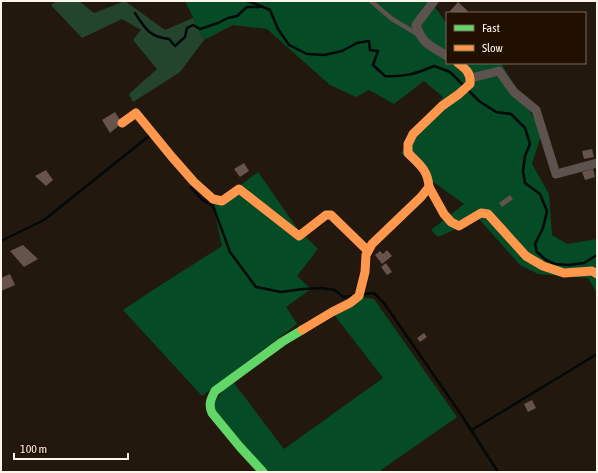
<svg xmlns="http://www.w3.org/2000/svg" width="598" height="473" font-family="'Asap Condensed',sans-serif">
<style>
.green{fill:#24452d}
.forest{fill:#054b26}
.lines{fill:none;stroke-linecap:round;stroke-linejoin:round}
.stream{stroke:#030809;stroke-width:2.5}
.building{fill:#66534c}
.lane{stroke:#5e524e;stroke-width:4.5}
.street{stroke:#5e524e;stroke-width:9}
.fast{stroke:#63d668;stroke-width:9}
.slow{stroke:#ff974d;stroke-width:9}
</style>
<rect width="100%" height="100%" fill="#22180d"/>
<polygon class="green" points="56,1 79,1 94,13 125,1 165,30 193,18 204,40 180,72 133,102 129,94 157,69 133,40 141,30 122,19 82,38 51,5"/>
<g class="forest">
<polygon points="185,1 434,1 432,3 447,24 447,63 501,63 542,132 532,164 549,194 552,235 567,244 597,239 597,293 588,278 538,274 520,265 479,219 438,237 431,230 464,204 429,179 401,153 443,97 424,81 394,104 369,90 356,97 330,85 267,29 233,25 204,40"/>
<polygon points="258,172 297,228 318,249 297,276 311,289 286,307 297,324 202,396 123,310 153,290 222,246 213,206"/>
<polygon points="362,297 374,299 457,417 381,470 382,472 265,472 212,406 231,379 284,449 383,378 335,316"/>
</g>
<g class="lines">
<g class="stream">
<path d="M247 1 256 4 270 10 278 29 289 45 307 54 324 55 342 51 357 43 369 41 370 50 378 51 373 65 385 76C406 77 415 74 434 66L450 72 463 85"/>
<path d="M135 13C145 28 149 37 169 39L175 46 185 37 187 28 193 25 200 29 218 23 228 18 237 16 247 7H260"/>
<polyline points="468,90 479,101 496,112 511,114 525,128 530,144 525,156 523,171 525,183 540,194 547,211 543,228 535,244 537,252 546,260 555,264 569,265 584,263 597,255"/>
<polyline points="191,187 201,199 213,206 230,252 256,287 281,292 303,289 322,288 335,290 343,297 351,296"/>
<polyline points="1,241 44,220 149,136 149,137"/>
<polyline points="364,294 374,293 384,303 462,416 498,472"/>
<polyline points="472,430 597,354"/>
</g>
</g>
<g class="building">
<polygon points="458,2 468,11 466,13 452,13 450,11"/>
<polygon points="115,112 122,123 110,133 102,120"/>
<polygon points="592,149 594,157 584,159 582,151"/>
<polygon points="244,163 249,171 240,177 234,169"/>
<polygon points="593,169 595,177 585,180 582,172"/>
<polygon points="46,170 53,180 46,186 35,176"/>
<polygon points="510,195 513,199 502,207 499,203"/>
<polygon points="23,245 38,259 24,267 10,251"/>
<polygon points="387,250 392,256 382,264 375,255 380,251 383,254"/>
<polygon points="386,263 392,272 387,275 381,267"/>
<polygon points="10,274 15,285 1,291 1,278"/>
<polygon points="424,333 427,337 420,342 417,338"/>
<polygon points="532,400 536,408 528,412 524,404"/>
</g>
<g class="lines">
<polyline class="lane" points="371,1 392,19 419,35"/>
<g class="street">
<path d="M434 1 416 25C423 45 430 45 447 56"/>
<polyline points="471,78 499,71 514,92 536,110 556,174 597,163"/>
</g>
<path class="fast" d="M263 472 240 447 212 413C208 404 211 399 215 391L282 342 302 330"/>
<g class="slow">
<polyline points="122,123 136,113 172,157 194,182 213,199 222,201 239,189 299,236 326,215 331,215 368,251"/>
<polyline points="429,187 444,214 451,222 459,226 481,213 488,214 526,256 543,266 564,273 592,271 597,274"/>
<path d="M302 330 332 312 350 303 359 296 365 272 366 255 372 244 421 197 429 187C428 170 419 164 408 153V144L413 134 442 106 459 94 470 84C471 73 466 69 458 63"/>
</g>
</g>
<rect width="598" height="473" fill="none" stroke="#fdf3e9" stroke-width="4"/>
<rect x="446" y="12" width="140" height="52" fill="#210f00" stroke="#796a5d"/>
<rect x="454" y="25" width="20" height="6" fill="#63d668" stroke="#796a5d"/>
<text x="482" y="32" font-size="12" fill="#fdf3e9">Fast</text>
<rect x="454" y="45" width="20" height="6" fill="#ff974d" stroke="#796a5d"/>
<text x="482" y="52" font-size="12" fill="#fdf3e9">Slow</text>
<path d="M14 453v6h114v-6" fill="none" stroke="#fdf3e9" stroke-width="2"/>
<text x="20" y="453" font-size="12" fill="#fdf3e9" stroke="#210f00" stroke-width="3" paint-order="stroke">100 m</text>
</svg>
